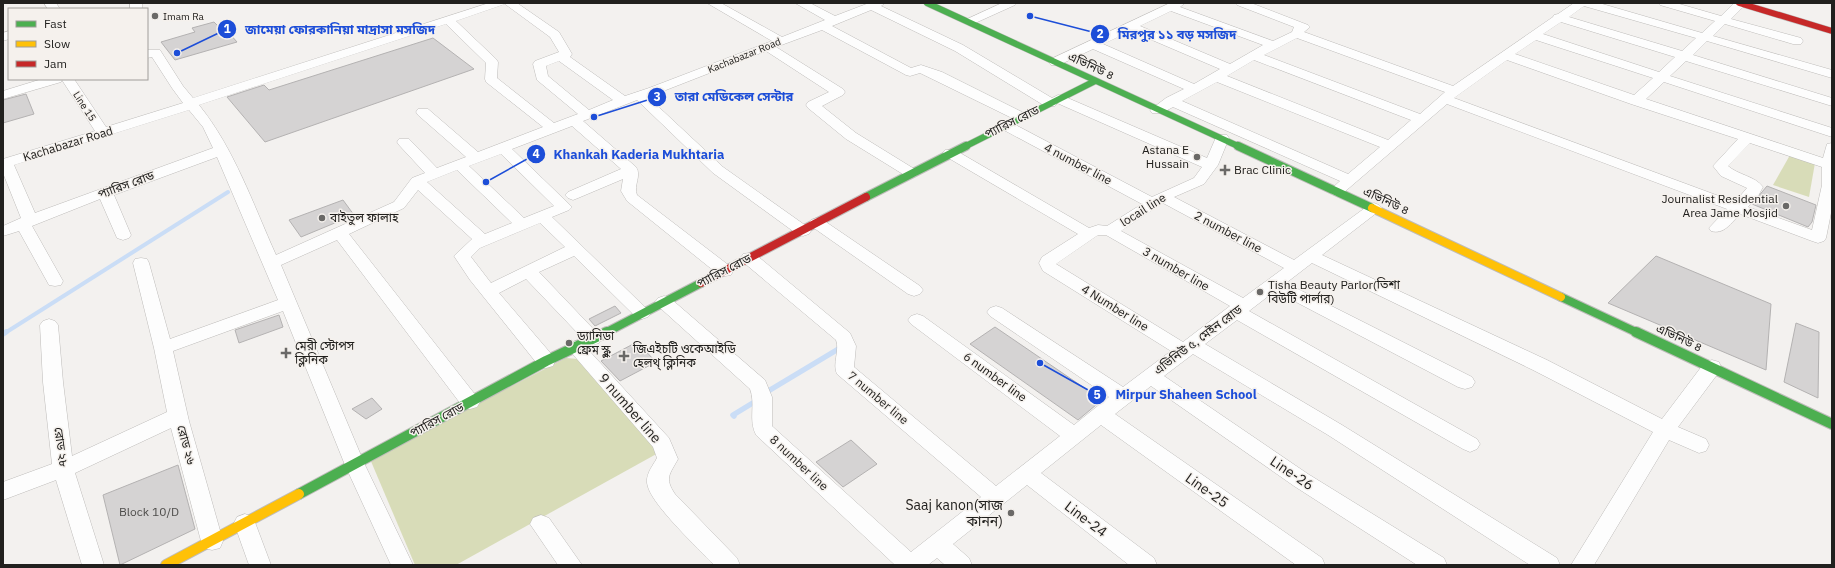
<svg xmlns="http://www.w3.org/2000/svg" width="1835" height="568" font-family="'IBM Plex Sans','Noto Sans Bengali',sans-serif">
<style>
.green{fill:#d8dcb8}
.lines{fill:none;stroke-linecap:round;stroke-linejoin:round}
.stream-far1{stroke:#caddf6;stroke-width:4}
.stream{stroke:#caddf6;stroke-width:5.5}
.building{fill:#d5d3d3;stroke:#b4b2b2}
.street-casing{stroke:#bebcba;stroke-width:1}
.fast-far2-casing{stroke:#bebcba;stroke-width:7}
.fast-far1-casing{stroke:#bebcba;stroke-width:10}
.fast-casing{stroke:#bebcba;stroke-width:12}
.slow-far1-casing{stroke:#bebcba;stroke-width:10}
.slow-casing{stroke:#bebcba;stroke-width:12}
.jam-far1-casing{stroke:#bebcba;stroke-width:7}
.jam-casing{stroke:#bebcba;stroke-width:10}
.street{fill:#fdfdfd;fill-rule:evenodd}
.fast-far2{stroke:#4caf50;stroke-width:6}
.fast-far1{stroke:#4caf50;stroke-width:8}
.fast{stroke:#4caf50;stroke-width:10}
.slow-far1{stroke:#ffc107;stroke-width:8}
.slow{stroke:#ffc107;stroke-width:10}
.jam-far1{stroke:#c62828;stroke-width:6}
.jam{stroke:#c62828;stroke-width:8}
.poi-dot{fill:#6a6967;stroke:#f5f1ed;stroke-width:1.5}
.labels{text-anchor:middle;stroke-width:3;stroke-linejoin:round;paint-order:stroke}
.far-poi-label{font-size:10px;fill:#21201e;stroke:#f5f1ed;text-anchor:start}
.far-street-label{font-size:10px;fill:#21201e;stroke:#f5f1ed}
.street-label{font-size:12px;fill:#21201e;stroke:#f5f1ed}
.poi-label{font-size:12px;fill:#21201e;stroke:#f5f1ed;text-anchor:start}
.near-number-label{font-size:12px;fill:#4e4d4b}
.near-street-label{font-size:14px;fill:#21201e;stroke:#f5f1ed}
.near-poi-label{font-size:14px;fill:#21201e;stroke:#f5f1ed;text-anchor:end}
.leader{fill:none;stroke:#1d4ed8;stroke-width:1.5}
.callout-dot{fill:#1d4ed8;stroke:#f5f1ed;stroke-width:1.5}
.mark-label{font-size:12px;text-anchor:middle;font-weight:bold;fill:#fff}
.callout-label{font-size:13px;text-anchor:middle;font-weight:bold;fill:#1d4ed8;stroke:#f5f1ed;stroke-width:3;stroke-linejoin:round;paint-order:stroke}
</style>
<rect width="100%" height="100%" fill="#f3f1ef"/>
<g class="green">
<polygon points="1790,155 1815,163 1809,197 1773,185"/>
<polygon points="566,358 578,359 660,452 456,565 415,565 370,459"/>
</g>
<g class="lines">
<polyline class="stream-far1" points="5,333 228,192"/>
<g class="stream">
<polyline points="3,334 6,332"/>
<polyline points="765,393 840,348"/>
<polyline points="734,416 733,415 756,401"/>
</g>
</g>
<g class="building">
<polygon points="214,22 218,26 222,25 237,42 175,60 161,42 195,32 192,28"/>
<polygon points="433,38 474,69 265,142 227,97 264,85 269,90"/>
<polygon points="26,94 34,114 3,123 3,100"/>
<polygon points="1767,186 1816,205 1812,222 1808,227 1752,204"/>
<polygon points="343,200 354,215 301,237 289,220"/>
<polygon points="1656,256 1771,304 1766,370 1608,303"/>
<polygon points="615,306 621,313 595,326 589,319"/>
<polygon points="279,315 283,327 239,343 235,330"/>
<polygon points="1796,323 1819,332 1818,398 1784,382"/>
<polygon points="995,327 1102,400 1078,420 970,344"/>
<polygon points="637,342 656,362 620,381 601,361"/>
<polygon points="372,398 382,409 366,419 352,409"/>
<polygon points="851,440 877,464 843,487 816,462"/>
<polygon points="178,465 195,529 120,565 103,495"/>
</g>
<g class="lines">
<g class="street-casing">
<g id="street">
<polygon points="44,3 56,3 60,9 48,9"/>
<rect x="130" y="3" width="12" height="6"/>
<path d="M489 3H517L559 32 572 54 570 57 625 96 649 88 772 41 707 3H721L782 37 825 20 795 3H810L835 16 869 3H885L881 6 963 45 1052 98 1058 95 1063 96 1207 158 1217 135H1227L1229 138 1218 165 1204 184 1174 197 1294 260 1369 205 1374 203 1379 205 1382 208 1379 211 1322 255 1547 360 1662 419 1705 362 1712 360 1719 362 1721 367 1719 372 1678 427 1706 439 1709 445 1706 451 1699 453 1669 440 1594 565H1571L1653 432 1533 370 1312 263 1286 283 1472 377 1475 382 1472 387 1465 389 1458 387 1275 291 1249 311 1477 439 1480 444 1477 449 1470 452 1463 449 1237 320 1205 344 1342 425 1557 558 1560 565H1530L1328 435 1193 354 1164 376 1308 474 1444 558 1447 565H1417L1294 486 1151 386 1115 414 1322 558 1325 565H1296L1101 425 1041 473 1154 558 1157 565H1129L1027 485 953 544 969 558 972 565H945L937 558 928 565H895L756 435C748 420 756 404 750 389L658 306 655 302 658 298 664 296 670 298 765 380 772 397V426L911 552 981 497 837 374C832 364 840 351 836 340L743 262 741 258 743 254 749 253 755 254 850 333 856 346 854 367 996 486 1060 436 911 324 908 320 911 316 917 314 923 316 1074 425 1109 397 990 316 987 312 990 308 996 306 1002 308 1123 387 1171 351 1043 271 1039 263 1042 257 1078 234 945 156 943 153 945 150H955L1089 228 1098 225 1107 226 1142 204 1000 128 998 125 1000 122H1010L1152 197 1194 178 1202 167 1057 103 1055 106H1045L955 51 871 10 832 26 911 68 921 65 942 72 1026 114 1028 117 1026 120H1016L920 73 910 76 906 75 822 30 776 47 843 89 845 92 843 95 822 106 856 133 916 170 918 173 916 176 911 177 906 176 846 139 808 108 806 105 808 102 829 92 766 51 648 97 723 167 809 228 811 231 809 234 803 236 797 234 713 173 637 100 583 121 636 167C642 176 633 185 637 195L731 267 733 271 731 275 725 276 719 275 627 201 621 191 623 179 578 198 573 200 568 198 565 195 568 192 621 169 572 126 512 149 572 207 569 210 552 217 651 313 648 317 642 319 636 317 574 256 539 272 599 335 602 339 599 343 593 345 587 343 526 279 499 293 553 356 555 361 553 366 546 368 539 366 470 280 454 256 472 239 418 190 404 208 349 234 477 397 480 402 477 407 470 409 463 407 337 240 281 265 365 465 413 565H391L345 465 283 311 173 351 189 421 223 541 220 548 212 550 204 548 201 541 171 428 75 473 104 565H82L56 480 3 500V482L52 464 43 382 40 325 43 321 49 319 55 321 58 325 63 382 72 456 167 412 154 348 133 263 135 259 141 258 147 259 149 263 170 339 278 300 217 157 114 195 131 235 129 238 123 240 117 238 100 199 32 226 63 281 61 285 55 286 49 285 19 231 3 236V226L21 218 3 173V159L95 131 62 80 61 82 3 99V91L42 79H74L106 127 183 103 172 88 152 57 147 58V50H160L183 86 193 98ZM505 4 550 37 559 52 535 61 533 64 537 80 578 114 554 123 497 78 498 62 496 59 456 21ZM446 24 486 63 485 79 486 82 543 127 478 152 428 109H418L416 112 418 115 466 157 437 168 409 139H399L397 142 399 145 425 173 412 178 394 202 276 255C253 204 234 148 199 105ZM559 61 613 100 589 110 548 76 546 66ZM189 110 203 127 213 148 35 213 14 165ZM501 154 554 206 524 218 469 166ZM457 170 512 223 485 234 427 182ZM1163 203 1284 268 1243 298 1121 231ZM540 223 565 247 491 283 471 257 480 248ZM1098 235H1106L1230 306 1183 342 1056 264Z"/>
<polygon points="1002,3 1017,3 1015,5 973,24 969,25 963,22 965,20"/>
<path d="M1170 3H1185L1180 7 1273 41 1292 32 1294 27 1237 5 1235 3H1251L1308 25 1310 27 1304 32 1453 86 1553 17 1554 15 1558 14 1574 3H1599L1702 33 1715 21 1660 5 1658 3H1676L1721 16 1734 3H1747L1731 19 1801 38 1803 41 1801 44H1793L1725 24 1713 36 1832 70V78L1707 41 1693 55 1832 98V106L1686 61 1670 76 1832 128V137L1664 82 1646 99 1823 158 1827 144 1832 143V208L1826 238 1824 241 1818 243 1812 241 1740 214C1731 223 1724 235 1711 231L1709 228 1727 209 1447 104 1342 194 1337 196 1332 194 1329 191 1340 181 1173 107 1162 113H1152L1150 110 1166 98 1184 89 1093 49 1059 65H1051L1049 62 1051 59ZM1584 6 1696 38 1682 51 1569 17ZM1171 11 1263 45 1230 64 1140 26ZM1561 22 1675 57 1659 72 1543 34ZM1131 31 1220 69 1194 84 1103 44ZM1297 38 1445 92 1420 114 1264 55ZM1536 40 1653 78 1634 95 1515 54ZM1254 60 1411 120 1388 140 1227 76ZM1507 60 1631 104 1738 139 1713 166 1721 176 1747 188 1735 202 1454 98ZM1217 82 1380 147 1348 174 1182 101ZM1750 143 1822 167V185L1812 230 1748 207 1758 196 1763 187C1755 176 1738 175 1728 166Z"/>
<polygon points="9,31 9,39 3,41 3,33"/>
<polygon points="817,218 823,220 920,286 923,290 920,294 914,296 908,294 811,226 809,223 811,220"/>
<path d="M576 341 582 343 669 438 678 459C670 474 664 478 675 494L737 558 740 565H714C698 548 654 507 648 487 644 476 652 467 657 458L653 447 570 351 567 347 570 343Z"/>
<polygon points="245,514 253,517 271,565 249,565 234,523 237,517"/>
<polygon points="541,515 549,518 582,565 558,565 530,524 533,518"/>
</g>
</g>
<g class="fast-far2-casing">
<g id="fast-far2">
<polyline points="927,3 1240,147"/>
<polyline points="964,147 1095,81"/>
</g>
</g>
<g class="fast-far1-casing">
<g id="fast-far1">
<polyline points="1238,146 1372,208"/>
<polyline points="866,197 966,146"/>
<polyline points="1561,297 1638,333"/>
<polyline points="605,333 701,283"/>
</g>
</g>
<g class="fast-casing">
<g id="fast">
<polyline points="1636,332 1832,424"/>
<polyline points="299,494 546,361 607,332"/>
</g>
</g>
<g class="slow-far1-casing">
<polyline id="slow-far1" points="1372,208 1561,297"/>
</g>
<g class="slow-casing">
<polyline id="slow" points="166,565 299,494"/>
</g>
<g class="jam-far1-casing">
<polyline id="jam-far1" points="1739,3 1832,31"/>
</g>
<g class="jam-casing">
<polyline id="jam" points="701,283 866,197"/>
</g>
<use href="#street" class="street"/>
<use href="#fast-far2" class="fast-far2"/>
<use href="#fast-far1" class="fast-far1"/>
<use href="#fast" class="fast"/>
<use href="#slow-far1" class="slow-far1"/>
<use href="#slow" class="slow"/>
<use href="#jam-far1" class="jam-far1"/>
<use href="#jam" class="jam"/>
</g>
<g class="poi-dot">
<circle cx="155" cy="16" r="4"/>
<circle cx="1197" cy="157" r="4"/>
<path d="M1223 164h4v4h4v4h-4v4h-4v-4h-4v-4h4z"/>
<circle cx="1786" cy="206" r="4"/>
<circle cx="322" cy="218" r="4"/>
<circle cx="1260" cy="292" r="4"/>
<circle cx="569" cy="343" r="4"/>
<path d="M284 347h4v4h4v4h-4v4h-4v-4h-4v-4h4z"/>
<path d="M622 350h4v4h4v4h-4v4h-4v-4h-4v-4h4z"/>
<circle cx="1011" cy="513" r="4"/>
</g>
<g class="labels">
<g class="far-poi-label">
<text x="163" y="20">Imam Ra</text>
</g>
<g class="far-street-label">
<text transform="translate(744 55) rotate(-22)" y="4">Kachabazar Road</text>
<text transform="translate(85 106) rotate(57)" y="4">Line 15</text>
</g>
<g class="street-label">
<text transform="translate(1091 66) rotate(25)" y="4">এভিনিউ ৪</text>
<text transform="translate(1012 122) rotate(-26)" y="4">প্যারিস রোড</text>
<text transform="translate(68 144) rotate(-17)" y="4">Kachabazar Road</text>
<text transform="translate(1078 164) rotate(28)" y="4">4 number line</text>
<text transform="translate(126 185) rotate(-20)" y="4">প্যারিস রোড</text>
<text transform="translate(1386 201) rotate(25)" y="4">এভিনিউ ৪</text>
<text transform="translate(1143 210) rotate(-32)" y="4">locail line</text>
<text transform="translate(1228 232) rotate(28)" y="4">2 number line</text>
<text transform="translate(1176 269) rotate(30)" y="4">3 number line</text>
<text transform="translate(724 271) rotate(-27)" y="4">প্যারিস রোড</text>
<text transform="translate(1115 308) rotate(32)" y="4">4 Number line</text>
<text transform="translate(1679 338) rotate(25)" y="4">এভিনিউ ৪</text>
<text transform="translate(1198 340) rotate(-37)" y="4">এভিনিউ ৫, মেইন রোড</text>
<text transform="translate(995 377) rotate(36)" y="4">6 number line</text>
<text transform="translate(878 398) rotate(40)" y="4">7 number line</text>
<text transform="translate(437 420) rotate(-28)" y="4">প্যারিস রোড</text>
<text transform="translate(186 445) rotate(75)" y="4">রোড ২৬</text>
<text transform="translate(61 447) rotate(82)" y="4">রোড ২৮</text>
<text transform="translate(799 463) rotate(43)" y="4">8 number line</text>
</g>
<g class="poi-label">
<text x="1189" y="154" text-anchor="end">Astana E<tspan x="1189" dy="14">Hussain</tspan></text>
<text x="1234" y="174">Brac Clinic</text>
<text x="1778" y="203" text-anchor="end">Journalist Residential<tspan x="1778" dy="14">Area Jame Mosjid</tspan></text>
<text x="330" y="222">বাইতুল ফালাহ</text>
<text x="1268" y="289">Tisha Beauty Parlor(তিশা<tspan x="1268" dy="14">বিউটি পার্লার)</tspan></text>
<text x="577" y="340">ড্যানিডা<tspan x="577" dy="14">ফ্রেম স্কুল</tspan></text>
<text x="295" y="350">মেরী স্টোপস<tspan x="295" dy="14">ক্লিনিক</tspan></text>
<text x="633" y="353">জিএইচটি ওকেআইডি<tspan x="633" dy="14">হেলথ্ ক্লিনিক</tspan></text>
</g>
<g class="near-number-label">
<text x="149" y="516">Block 10/D</text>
</g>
<g class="near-street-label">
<text transform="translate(630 408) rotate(49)" y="5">9 number line</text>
<text transform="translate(1292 473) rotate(34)" y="5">Line-26</text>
<text transform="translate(1207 490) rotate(35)" y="5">Line-25</text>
<text transform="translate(1086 519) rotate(37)" y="5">Line-24</text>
</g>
<g class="near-poi-label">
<text x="1003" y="510">Saaj kanon(সাজ<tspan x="1003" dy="16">কানন)</tspan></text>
</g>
</g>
<path class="leader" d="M177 53L227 29M1030 16L1100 34M594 117L657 97M486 182L536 154M1040 363L1097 395"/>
<g class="callout-dot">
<circle cx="177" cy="53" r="4"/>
<circle cx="1030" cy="16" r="4"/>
<circle cx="594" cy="117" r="4"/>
<circle cx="486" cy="182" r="4"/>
<circle cx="1040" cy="363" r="4"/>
<circle cx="227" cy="29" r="10"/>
<circle cx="1100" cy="34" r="10"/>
<circle cx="657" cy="97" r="10"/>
<circle cx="536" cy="154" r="10"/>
<circle cx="1097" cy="395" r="10"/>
</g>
<g class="mark-label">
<text x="227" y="33">1</text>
<text x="1100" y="38">2</text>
<text x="657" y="101">3</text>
<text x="536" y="158">4</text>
<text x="1097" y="399">5</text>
</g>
<g class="callout-label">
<text x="340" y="34">জামেয়া ফোরকানিয়া মাদ্রাসা মসজিদ</text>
<text x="1177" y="39">মিরপুর ১১ বড় মসজিদ</text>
<text x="734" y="101">তারা মেডিকেল সেন্টার</text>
<text x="639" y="159">Khankah Kaderia Mukhtaria</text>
<text x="1186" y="399">Mirpur Shaheen School</text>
</g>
<rect width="1835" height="568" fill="none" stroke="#21201e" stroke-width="8"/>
<rect x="8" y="8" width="140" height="72" fill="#f5f1ed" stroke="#a09d9a"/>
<rect x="16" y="21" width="20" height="6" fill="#4caf50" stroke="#a09d9a"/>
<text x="44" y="28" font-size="12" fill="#21201e">Fast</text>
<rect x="16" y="41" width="20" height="6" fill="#ffc107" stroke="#a09d9a"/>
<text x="44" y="48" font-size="12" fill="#21201e">Slow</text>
<rect x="16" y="61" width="20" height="6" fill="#c62828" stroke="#a09d9a"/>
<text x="44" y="68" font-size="12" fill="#21201e">Jam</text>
</svg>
